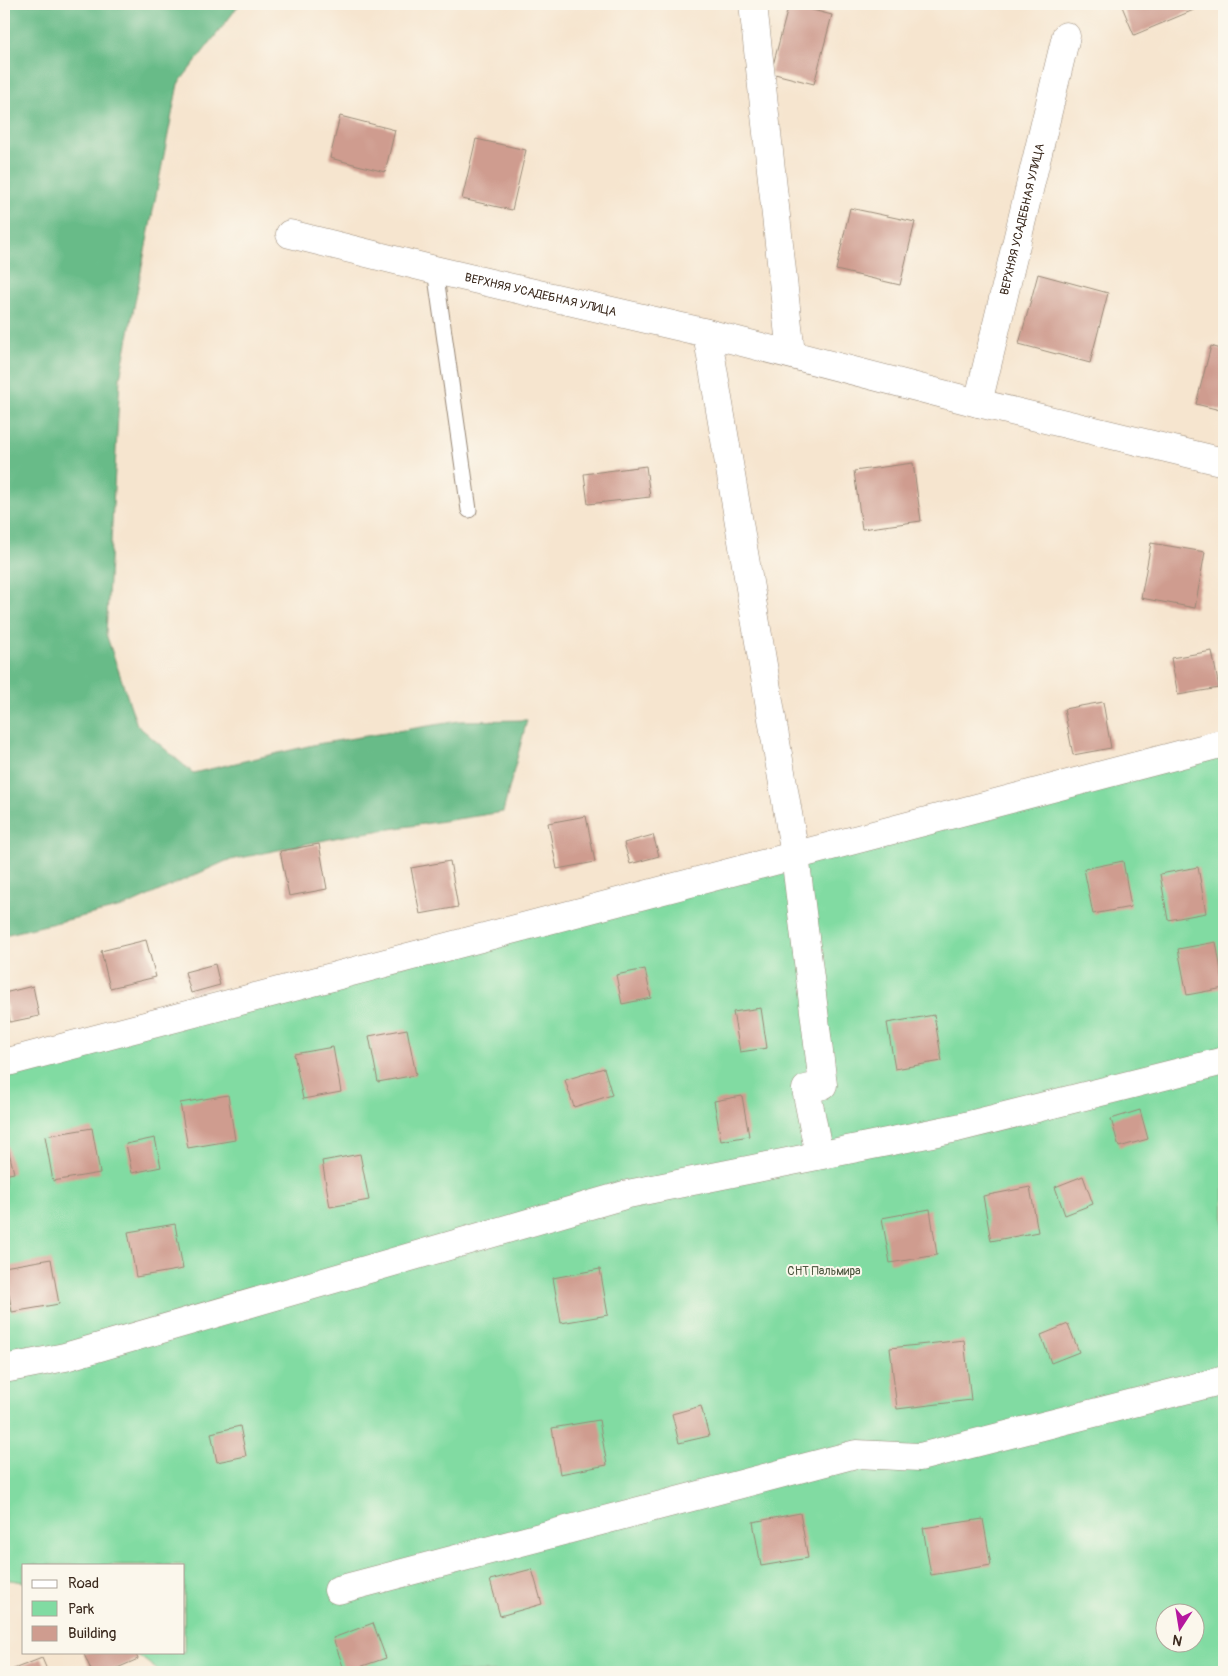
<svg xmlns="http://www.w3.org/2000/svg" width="1228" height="1676" font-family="Pangolin,sans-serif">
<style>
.green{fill:#81dba2;stroke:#5e8260;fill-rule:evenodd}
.forest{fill:#68bb88;stroke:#527253}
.building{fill:#cf9c8f}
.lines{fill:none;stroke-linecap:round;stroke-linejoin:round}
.service-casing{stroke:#988876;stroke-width:17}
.minor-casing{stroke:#988876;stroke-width:29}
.service{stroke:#fff;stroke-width:15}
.minor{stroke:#fff;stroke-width:28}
.labels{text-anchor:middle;stroke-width:4;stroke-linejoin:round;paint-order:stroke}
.street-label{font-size:12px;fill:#3b2a1e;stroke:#fbf7ec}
.park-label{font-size:12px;fill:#4c563f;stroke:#fbf7ec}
</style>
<rect width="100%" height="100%" fill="#fbf7ec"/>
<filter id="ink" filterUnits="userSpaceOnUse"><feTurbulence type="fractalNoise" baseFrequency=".02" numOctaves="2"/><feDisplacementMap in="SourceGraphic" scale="10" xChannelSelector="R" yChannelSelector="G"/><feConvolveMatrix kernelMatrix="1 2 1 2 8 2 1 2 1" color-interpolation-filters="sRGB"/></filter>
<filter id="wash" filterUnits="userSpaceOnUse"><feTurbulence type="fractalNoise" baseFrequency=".0096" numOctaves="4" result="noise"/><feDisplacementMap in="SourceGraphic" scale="20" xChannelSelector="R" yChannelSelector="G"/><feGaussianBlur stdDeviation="1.12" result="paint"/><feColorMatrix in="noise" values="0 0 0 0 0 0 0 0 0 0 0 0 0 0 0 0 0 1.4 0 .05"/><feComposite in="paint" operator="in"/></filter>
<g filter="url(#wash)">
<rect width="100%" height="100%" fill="#f6e5cf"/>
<path class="green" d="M1224 756V1672H160L134 1652H184V1565H24V1582L4 1579V1067ZM1166 1614H1196V1644H1166Z"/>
<polygon class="forest" points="4,4 240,4 178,84 120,378 106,634 137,725 193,773 317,744 459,721 527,720 503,812 344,836 226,861 126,906 4,935"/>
<g id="blocks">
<g class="building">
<polygon points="789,4 832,15 814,84 771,73"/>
<polygon points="1121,4 1194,4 1196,9 1134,35"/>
<polygon points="340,116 395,130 385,172 330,158"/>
<polygon points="476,139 526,150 512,210 462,199"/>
<polygon points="850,208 915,222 900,285 836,270"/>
<polygon points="1038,274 1108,293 1090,363 1019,344"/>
<polygon points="1211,346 1224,350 1224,411 1196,404"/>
<polygon points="913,463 921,521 862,529 854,471"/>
<polygon points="646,466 650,497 588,504 584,474"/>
<polygon points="1151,543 1205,552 1195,608 1141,598"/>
<polygon points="1212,651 1219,688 1178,695 1171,658"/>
<polygon points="1103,702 1111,748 1073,755 1064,709"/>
<polygon points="586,816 595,862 557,869 548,823"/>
<polygon points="653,835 659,856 630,864 624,843"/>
<polygon points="319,844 327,889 289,896 280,851"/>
<polygon points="450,861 458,907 420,914 411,868"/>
<polygon points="1123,861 1131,907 1093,914 1084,869"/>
<polygon points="1198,867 1206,913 1168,920 1160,874"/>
<polygon points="146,940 156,977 110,988 101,951"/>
<polygon points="1216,942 1224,988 1187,995 1178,949"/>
<polygon points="215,964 220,985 191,993 185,972"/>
<polygon points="645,969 651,998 622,1004 616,975"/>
<polygon points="33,986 39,1016 10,1022 4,993"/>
<polygon points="761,1008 767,1048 740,1052 733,1012"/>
<polygon points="934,1015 942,1061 895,1069 887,1023"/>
<polygon points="407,1029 416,1075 378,1082 369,1036"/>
<polygon points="333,1047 341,1092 303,1099 294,1054"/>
<polygon points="604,1068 612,1095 574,1107 565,1080"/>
<polygon points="228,1095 235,1140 188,1148 180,1103"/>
<polygon points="742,1096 749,1136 721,1141 714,1101"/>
<polygon points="1140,1110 1148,1139 1119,1147 1111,1119"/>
<polygon points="92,1128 100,1173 53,1181 45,1136"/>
<polygon points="155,1138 161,1167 132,1173 126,1144"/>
<polygon points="7,1144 14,1173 4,1175 4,1145"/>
<polygon points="360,1154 369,1200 330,1207 322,1161"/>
<polygon points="1083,1176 1093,1204 1065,1215 1055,1187"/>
<polygon points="1030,1187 1038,1232 991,1241 983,1196"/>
<polygon points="930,1209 937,1255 890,1263 882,1218"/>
<polygon points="175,1224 183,1269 136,1277 128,1232"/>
<polygon points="51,1259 59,1304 12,1312 4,1267"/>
<polygon points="600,1269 608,1315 561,1323 553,1278"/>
<polygon points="1068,1324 1079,1352 1051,1363 1041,1335"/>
<polygon points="964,1340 971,1400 897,1409 890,1348"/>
<polygon points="701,1406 709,1436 679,1443 672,1414"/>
<polygon points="599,1420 607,1465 560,1474 552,1428"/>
<polygon points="240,1426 246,1456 217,1462 211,1433"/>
<polygon points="800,1513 808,1558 761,1566 753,1522"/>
<polygon points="983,1519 991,1565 931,1575 923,1528"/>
<polygon points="532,1569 542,1604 500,1616 490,1580"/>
<polygon points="373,1623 386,1658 345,1672 333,1638"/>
<polygon points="83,1652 135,1652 138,1659 108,1672 92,1672"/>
<polygon points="42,1658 48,1672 6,1672"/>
</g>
</g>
</g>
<g filter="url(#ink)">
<use href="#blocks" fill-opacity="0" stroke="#988876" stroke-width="1"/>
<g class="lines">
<g class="service-casing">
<polyline id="service" points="435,270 469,510"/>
</g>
<g class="minor-casing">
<g id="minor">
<polyline points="753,4 791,354"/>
<path id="s1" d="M290 234 435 270 707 333 978 403 1224 462"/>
<polyline points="707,333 795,855 823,1085 806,1089 819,1155"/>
<path id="s2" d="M978 403 1066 36"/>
<polyline points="4,1063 1224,743"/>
<polyline points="4,1369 65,1357 628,1194 957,1128 1224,1061"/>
<polyline points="338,1590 856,1454 920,1457 1224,1380"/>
</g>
</g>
<use href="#service" class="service"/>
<use href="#minor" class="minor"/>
</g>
</g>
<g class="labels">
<g class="street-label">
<text dy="4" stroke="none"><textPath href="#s2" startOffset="189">ВЕРХНЯЯ УСАДЕБНАЯ УЛИЦА</textPath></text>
<text dy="4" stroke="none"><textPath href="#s1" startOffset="258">ВЕРХНЯЯ УСАДЕБНАЯ УЛИЦА</textPath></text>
</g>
<g class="park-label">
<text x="824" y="1275">СНТ Пальмира</text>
</g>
</g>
<rect width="1228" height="1676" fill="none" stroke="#fbf7ec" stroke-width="20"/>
<rect x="22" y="1564" width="162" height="90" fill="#fbf7ec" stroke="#aea59a"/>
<rect x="32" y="1580" width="25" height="8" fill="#ffffff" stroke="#aea59a"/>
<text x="68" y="1588" font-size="15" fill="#3b2a1e">Road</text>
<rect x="32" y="1601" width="25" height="15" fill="#81dba2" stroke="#aea59a"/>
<text x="68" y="1614" font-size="15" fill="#3b2a1e">Park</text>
<rect x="32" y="1626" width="25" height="15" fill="#cf9c8f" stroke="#aea59a"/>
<text x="68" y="1638" font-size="15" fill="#3b2a1e">Building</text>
<g transform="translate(1180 1628) rotate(192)"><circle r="24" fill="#fbf7ec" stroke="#aea59a"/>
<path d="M0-4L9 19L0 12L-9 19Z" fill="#b5179e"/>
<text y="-8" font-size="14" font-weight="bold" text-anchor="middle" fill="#3b2a1e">N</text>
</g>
</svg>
